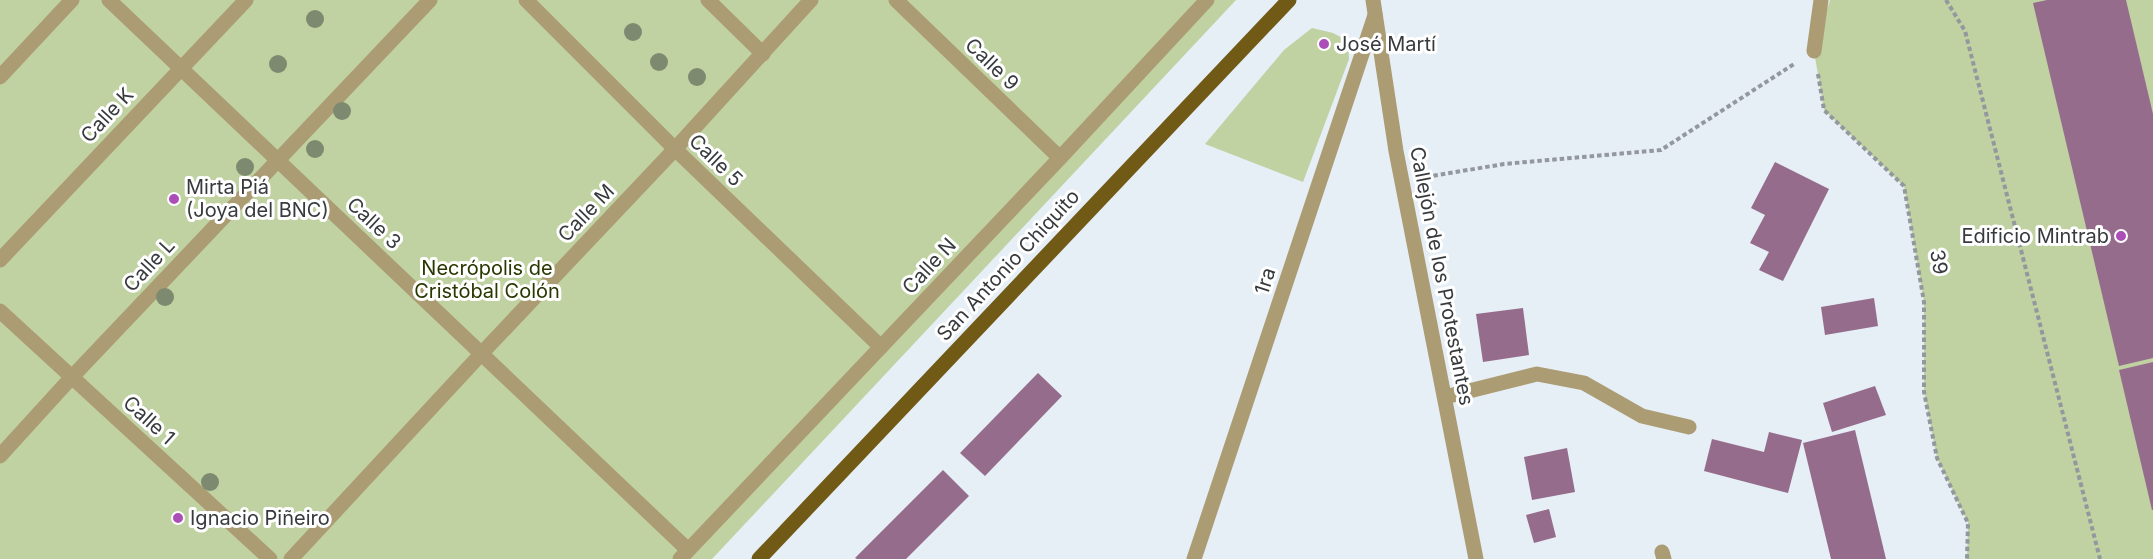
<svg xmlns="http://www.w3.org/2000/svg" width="2153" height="559" font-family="Inter,sans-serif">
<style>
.green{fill:#c0d1a2}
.building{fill:#956c8c}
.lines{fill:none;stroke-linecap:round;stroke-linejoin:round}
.path{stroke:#93989e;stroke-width:4;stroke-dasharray:4.5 3;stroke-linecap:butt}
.minor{stroke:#ac9c74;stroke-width:15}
.major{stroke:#715916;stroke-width:15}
.tree{fill:#7e8a6f}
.poi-dot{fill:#ac4eb7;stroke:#fff;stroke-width:2}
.labels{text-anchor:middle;stroke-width:6;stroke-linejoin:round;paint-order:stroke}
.poi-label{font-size:20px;fill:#383b3e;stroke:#fff;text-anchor:start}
.street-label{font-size:20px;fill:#383b3e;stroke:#fff}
.park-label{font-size:20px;fill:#293800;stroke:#fff}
</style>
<rect width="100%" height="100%" fill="#e6eef6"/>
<g class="green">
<polygon points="0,0 1236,0 712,559 0,559"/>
<polygon points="1830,0 2153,0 2153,559 1967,559 1968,523 1937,458 1924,392 1924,302 1904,186 1824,110 1814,51"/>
<polygon points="1312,28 1333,33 1348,41 1349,59 1303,182 1205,144 1284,50"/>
</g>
<g class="building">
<polygon points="2047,0 2126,0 2153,114 2153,358 2119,366 2033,3"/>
<polygon points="1775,162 1829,189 1783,281 1759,270 1769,252 1750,243 1765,215 1751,208"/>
<polygon points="1874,298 1878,326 1825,335 1821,307"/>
<polygon points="1523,308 1529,355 1483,362 1476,314"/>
<polygon points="2153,362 2153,510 2152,510 2119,370"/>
<polygon points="1038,373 1062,396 985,476 960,453"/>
<polygon points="1875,386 1886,415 1832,432 1823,403"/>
<polygon points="1855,430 1886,559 1831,559 1803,443"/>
<polygon points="1769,432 1802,440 1788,493 1704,471 1712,439 1764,452"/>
<polygon points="1567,448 1575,492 1532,500 1524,457"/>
<polygon points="943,470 969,496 906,559 857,559 855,558"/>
<polygon points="1549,509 1556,537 1534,543 1526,515"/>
</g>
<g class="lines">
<g class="path">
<polyline points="1946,0 1965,31 2100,559"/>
<polyline points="1818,74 1824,110 1904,186 1924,302 1924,392 1937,458 1968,523 1967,559"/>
<polyline points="1426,177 1504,164 1661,150 1794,64"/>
</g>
<g class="minor">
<polyline points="109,0 688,550"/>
<polyline points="526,0 675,149 881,347"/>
<polyline points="708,0 763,54"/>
<polyline points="896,0 1060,158"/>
<polyline points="1373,0 1396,151 1476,559"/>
<polyline points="1814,51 1821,0"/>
<polyline points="0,77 72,0"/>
<polyline points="0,260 246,0"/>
<polyline points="0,311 270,559"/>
<polyline points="1445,397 1537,374 1584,383 1642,416 1689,427"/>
<polyline points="0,456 71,378 430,0"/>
<polyline points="1662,552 1664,559"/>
<polyline points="291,559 482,353 675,149 811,0"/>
<polyline points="680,559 1060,158 1207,0"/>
<polyline points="1194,559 1375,15"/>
</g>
<polyline class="major" points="759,559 1289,0"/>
</g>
<g class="tree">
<circle cx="315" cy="19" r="9"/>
<circle cx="633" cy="32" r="9"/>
<circle cx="659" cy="62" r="9"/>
<circle cx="278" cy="64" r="9"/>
<circle cx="697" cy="77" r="9"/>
<circle cx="342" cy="111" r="9"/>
<circle cx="315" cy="149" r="9"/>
<circle cx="245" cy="167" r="9"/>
<circle cx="165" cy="297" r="9"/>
<circle cx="210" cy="482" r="9"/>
</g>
<g class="poi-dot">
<circle cx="1324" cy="44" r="6"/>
<circle cx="174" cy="199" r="6"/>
<circle cx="2121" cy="236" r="6"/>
<circle cx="178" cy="518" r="6"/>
</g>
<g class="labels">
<g class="poi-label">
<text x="1336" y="51">José Martí</text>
<text x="186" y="194">Mirta Piá<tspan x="186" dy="23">(Joya del BNC)</tspan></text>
<text x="2109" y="243" text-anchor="end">Edificio Mintrab</text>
<text x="190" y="525">Ignacio Piñeiro</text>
</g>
<g class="street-label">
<text transform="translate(992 64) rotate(44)" y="7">Calle 9</text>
<text transform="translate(107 115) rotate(-47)" y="7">Calle K</text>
<text transform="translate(716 160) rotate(44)" y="7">Calle 5</text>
<text transform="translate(586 213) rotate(-46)" y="7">Calle M</text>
<text transform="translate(374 223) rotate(43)" y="7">Calle 3</text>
<text transform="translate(1939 262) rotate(80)" y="7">39</text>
<text transform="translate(149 265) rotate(-47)" y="7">Calle L</text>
<text transform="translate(1008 265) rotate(-47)" y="7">San Antonio Chiquito</text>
<text transform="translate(929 266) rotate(-47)" y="7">Calle N</text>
<text transform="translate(1442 276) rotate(79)" y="7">Callejón de los Protestantes</text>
<text transform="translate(1265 281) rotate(-72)" y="7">1ra</text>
<text transform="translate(149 420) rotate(42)" y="7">Calle 1</text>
</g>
<g class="park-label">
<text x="487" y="275">Necrópolis de<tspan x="487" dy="23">Cristóbal Colón</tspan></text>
</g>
</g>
</svg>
